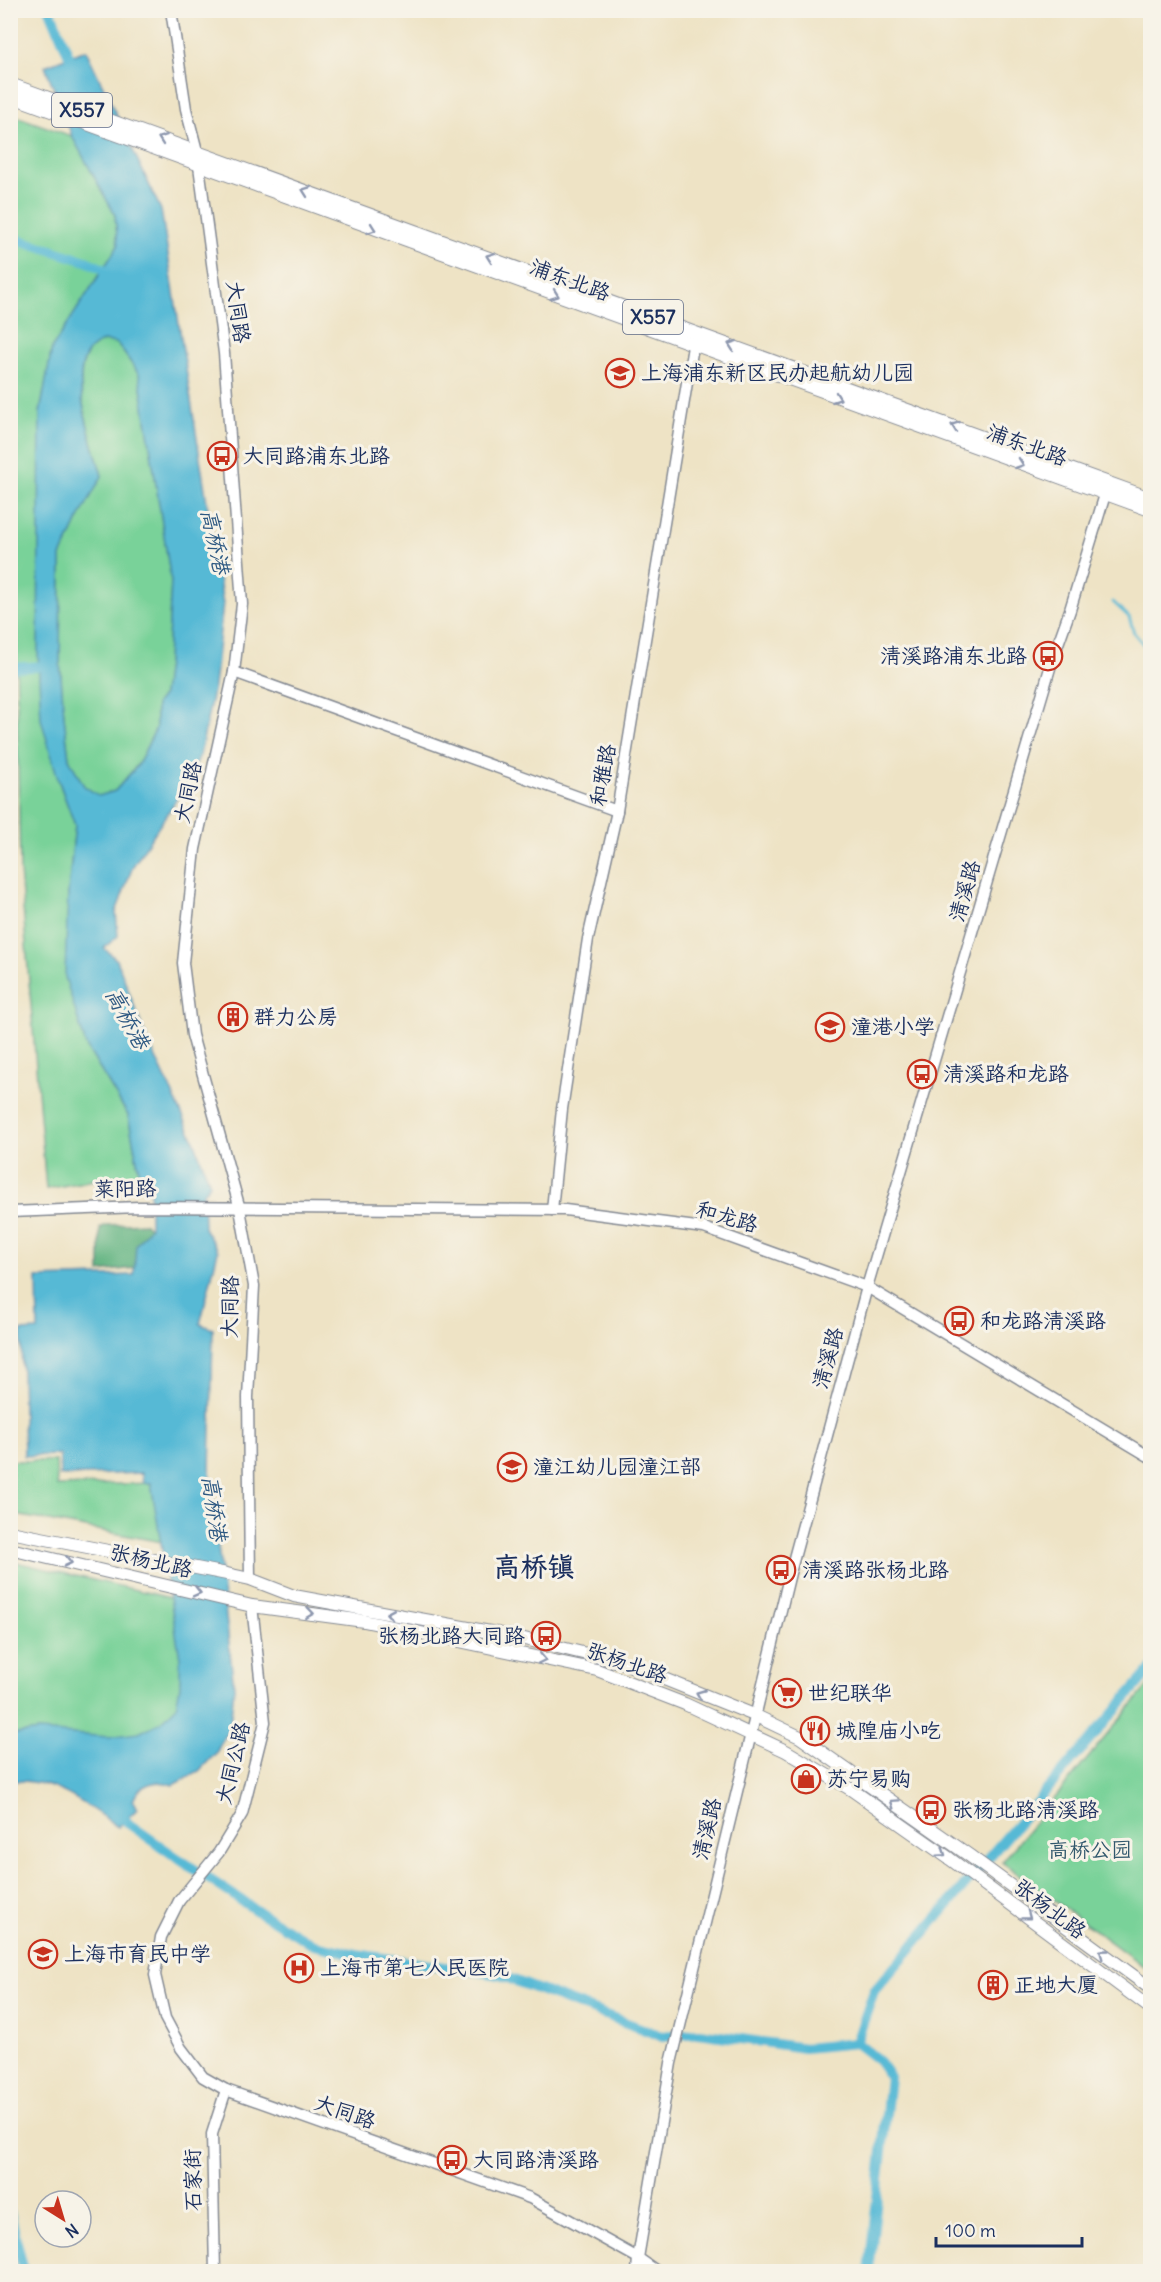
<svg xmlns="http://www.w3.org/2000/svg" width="1161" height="2282" font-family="Delius,'LXGW WenKai TC',sans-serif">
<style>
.green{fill:#79d299;stroke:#4a807c;stroke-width:1.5}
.forest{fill:#62b481;stroke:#3e7270;stroke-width:1.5}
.water{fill:#57b9d5;stroke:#39749a;stroke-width:1.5;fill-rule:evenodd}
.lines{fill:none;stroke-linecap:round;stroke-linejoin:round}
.stream{stroke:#57b9d5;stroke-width:3}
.canal{stroke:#57b9d5;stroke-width:10}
.minor-casing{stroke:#848992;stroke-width:13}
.major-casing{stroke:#848992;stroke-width:14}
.minor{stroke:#fff;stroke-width:10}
.major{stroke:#fff;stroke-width:12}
.oneway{stroke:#8d97ae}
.labels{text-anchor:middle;stroke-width:6;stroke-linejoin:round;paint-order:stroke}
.shield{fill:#f7f3e8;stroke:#5d6a87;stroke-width:1.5}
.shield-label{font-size:20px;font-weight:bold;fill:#1b2f5e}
.street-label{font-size:21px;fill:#1b2f5e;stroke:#f7f3e8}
.poi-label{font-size:21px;fill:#1b2f5e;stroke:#f7f3e8;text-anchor:start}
.park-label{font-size:21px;fill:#32586d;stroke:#f7f3e8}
.water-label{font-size:22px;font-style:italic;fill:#2d5882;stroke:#f7f3e8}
.district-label{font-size:27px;font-weight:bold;fill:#1b2f5e;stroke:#f7f3e8}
</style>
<rect width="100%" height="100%" fill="#f7f3e8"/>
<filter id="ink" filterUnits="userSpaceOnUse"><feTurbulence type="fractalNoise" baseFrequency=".0167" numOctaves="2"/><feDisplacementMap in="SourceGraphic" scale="12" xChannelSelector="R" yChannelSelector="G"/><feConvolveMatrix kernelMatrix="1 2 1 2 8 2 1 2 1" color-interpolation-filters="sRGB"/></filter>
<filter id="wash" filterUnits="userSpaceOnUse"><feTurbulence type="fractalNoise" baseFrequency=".008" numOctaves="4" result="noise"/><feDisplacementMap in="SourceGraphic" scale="24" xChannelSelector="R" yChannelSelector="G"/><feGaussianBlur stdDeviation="1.35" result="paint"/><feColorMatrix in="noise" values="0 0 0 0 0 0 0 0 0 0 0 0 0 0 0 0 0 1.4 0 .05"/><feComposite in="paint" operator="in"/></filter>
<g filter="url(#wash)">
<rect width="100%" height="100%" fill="#eee3c5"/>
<g class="green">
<polygon points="10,114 72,136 115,215 118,246 52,348 40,413 58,779 75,825 68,893 86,1046 128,1115 140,1176 104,1178 46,1189 20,871 11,376"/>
<path d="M103 341 117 343 139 374 171 581 167 664 163 695 156 704V728L138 764 115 791 99 796 84 786 69 759 64 717 60 663 61 556 79 518 102 476C94 445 69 381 88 352 91 347 98 344 103 341Z"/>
<polygon points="10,1461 56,1461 57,1486 151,1483 162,1542 11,1514"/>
<polygon points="11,1561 189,1602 203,1669 150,1746 11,1750"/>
<polygon points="1150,1683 1150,1971 1002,1862"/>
</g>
<polygon class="forest" points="145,1223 150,1228 136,1245 135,1268 100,1272 100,1228 106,1225"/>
<path class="water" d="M86 50 161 210 223 604 214 686 200 755 184 788 133 866 116 912 118 936 104 948 117 960 144 1032 193 1138 210 1184 203 1193 204 1228 218 1251 200 1324 213 1329 210 1474 234 1688 230 1725 216 1753 199 1771 173 1785C157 1779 139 1783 133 1801L137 1809 118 1827C85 1804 53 1778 11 1781V1735L39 1731 108 1737 139 1733 161 1722 176 1707 180 1686V1658L151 1483H143L142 1473 60 1476V1455L24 1456 21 1331 38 1330 37 1278 134 1275 136 1245 150 1227V1190L140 1176 128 1115 86 1046 65 977 68 893 75 825 58 779 41 719 38 654 40 413 52 348 118 246 115 215 72 136 45 66ZM103 341 117 343 139 374 171 581 167 664 163 695 156 704V728L138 765 115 791 99 796 84 786 69 759 64 717 60 663 61 556 79 518 102 476C94 445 68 380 88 352 91 347 98 344 103 341Z"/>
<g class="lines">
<polyline class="stream" points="1113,602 1129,617 1134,633 1150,652"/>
<g class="canal">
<polyline points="50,10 74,68"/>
<polyline points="10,237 86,261 117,275"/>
<polyline points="10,668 50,666"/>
<polyline points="116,1810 129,1824 179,1859 257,1911 314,1945 356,1954 500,1975 661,2036 699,2033 804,2048 856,2043 877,2059 890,2077 869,2272"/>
<polyline points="856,2043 874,1991 1150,1670"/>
<polyline points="10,2213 24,2272"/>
</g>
</g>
</g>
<g filter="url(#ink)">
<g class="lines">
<g class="minor-casing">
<g id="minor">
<polyline points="171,10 186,109 197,151 224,353 242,604 234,672 195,849 183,963 192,1035 240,1209 254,1286 248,1397 250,1579"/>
<polyline points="234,672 617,811"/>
<polyline points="552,1210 562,1109 588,939 617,811 693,346"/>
<polyline points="10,1212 139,1207 565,1210 704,1228 867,1287 1150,1457"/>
<polyline points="252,1606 265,1722 242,1814 219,1852 179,1901 161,1937 155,1975 165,2018 181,2048 203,2077 226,2090 530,2198 638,2258 658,2272"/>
<polyline points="215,2272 212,2134 226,2090"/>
<polyline points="637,2272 638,2258 671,2063 790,1573 867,1287 1053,658 1070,610 1107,488"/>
</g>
</g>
<g class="major-casing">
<g id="major">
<polyline points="10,84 1150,498"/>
<polyline points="10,96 1150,510"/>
<polyline points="10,1532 227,1574 250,1579 294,1596 512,1636 624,1663 754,1715 800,1737 970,1856 1150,1988"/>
<polyline points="10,1549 252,1606 364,1621 597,1670 685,1704 786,1751 852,1790 950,1859 1150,2008"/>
</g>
</g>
<use href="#minor" class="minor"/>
<use href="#major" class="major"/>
</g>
<defs><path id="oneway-chevron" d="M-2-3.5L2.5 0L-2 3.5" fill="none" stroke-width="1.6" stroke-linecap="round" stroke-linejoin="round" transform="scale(1.5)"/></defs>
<g class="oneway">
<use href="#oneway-chevron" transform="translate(162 139) rotate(-160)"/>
<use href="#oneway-chevron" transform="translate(306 191) rotate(-160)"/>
<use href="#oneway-chevron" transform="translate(372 229) rotate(20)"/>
<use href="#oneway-chevron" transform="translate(490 257) rotate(-160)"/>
<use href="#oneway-chevron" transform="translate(555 295) rotate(20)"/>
<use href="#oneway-chevron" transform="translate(732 345) rotate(-160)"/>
<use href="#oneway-chevron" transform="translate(837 398) rotate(20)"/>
<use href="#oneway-chevron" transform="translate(955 426) rotate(-160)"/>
<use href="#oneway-chevron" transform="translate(1020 464) rotate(19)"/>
<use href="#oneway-chevron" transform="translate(68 1562) rotate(13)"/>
<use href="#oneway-chevron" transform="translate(197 1592) rotate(14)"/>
<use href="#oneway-chevron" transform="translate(310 1613) rotate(8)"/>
<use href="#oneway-chevron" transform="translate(390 1614) rotate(-170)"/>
<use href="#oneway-chevron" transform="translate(542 1659) rotate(12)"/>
<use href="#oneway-chevron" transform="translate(700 1694) rotate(-158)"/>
<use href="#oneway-chevron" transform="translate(894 1803) rotate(-145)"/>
<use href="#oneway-chevron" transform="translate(942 1853) rotate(35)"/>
<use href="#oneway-chevron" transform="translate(1027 1916) rotate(37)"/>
<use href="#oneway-chevron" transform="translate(1103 1953) rotate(-144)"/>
</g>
</g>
<defs>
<g id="school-ring" transform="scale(1.5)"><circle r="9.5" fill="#f7f3e8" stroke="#c8321e" stroke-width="1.5"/><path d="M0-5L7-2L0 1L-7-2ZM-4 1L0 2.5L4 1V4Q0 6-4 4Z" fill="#c8321e"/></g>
<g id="bus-ring" transform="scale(1.5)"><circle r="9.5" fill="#f7f3e8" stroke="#c8321e" stroke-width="1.5"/><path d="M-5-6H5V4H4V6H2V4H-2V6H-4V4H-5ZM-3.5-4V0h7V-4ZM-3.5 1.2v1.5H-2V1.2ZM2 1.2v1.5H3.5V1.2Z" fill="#c8321e"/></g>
<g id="building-ring" transform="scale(1.5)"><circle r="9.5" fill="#f7f3e8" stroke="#c8321e" stroke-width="1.5"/><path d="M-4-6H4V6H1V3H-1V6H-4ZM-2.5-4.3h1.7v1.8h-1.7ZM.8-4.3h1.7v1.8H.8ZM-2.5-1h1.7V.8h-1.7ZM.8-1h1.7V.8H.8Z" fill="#c8321e"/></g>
<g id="supermarket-ring" transform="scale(1.5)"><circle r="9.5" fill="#f7f3e8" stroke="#c8321e" stroke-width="1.5"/><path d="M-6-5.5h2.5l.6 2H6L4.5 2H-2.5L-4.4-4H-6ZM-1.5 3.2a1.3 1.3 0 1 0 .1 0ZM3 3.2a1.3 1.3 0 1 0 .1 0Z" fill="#c8321e"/></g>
<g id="restaurant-ring" transform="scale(1.5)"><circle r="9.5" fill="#f7f3e8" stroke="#c8321e" stroke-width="1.5"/><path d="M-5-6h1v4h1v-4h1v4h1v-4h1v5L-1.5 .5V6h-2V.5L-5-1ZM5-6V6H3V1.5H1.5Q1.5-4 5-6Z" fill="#c8321e"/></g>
<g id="shop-ring" transform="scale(1.5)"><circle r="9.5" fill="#f7f3e8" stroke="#c8321e" stroke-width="1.5"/><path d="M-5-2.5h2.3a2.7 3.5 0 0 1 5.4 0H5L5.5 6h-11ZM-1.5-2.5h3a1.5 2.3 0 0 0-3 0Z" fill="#c8321e"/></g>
<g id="hospital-ring" transform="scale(1.5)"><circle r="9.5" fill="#f7f3e8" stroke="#c8321e" stroke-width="1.5"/><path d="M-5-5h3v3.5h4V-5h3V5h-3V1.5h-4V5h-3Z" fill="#c8321e"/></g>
</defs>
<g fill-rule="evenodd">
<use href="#school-ring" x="620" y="373"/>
<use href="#bus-ring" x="222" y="456"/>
<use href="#bus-ring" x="1048" y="656"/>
<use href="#building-ring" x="233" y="1017"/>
<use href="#school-ring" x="830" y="1027"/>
<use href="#bus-ring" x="922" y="1074"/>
<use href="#bus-ring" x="959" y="1321"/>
<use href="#school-ring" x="512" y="1467"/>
<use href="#bus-ring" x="781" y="1570"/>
<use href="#bus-ring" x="546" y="1636"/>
<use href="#supermarket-ring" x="787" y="1693"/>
<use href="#restaurant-ring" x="815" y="1731"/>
<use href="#shop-ring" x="806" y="1779"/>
<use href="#bus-ring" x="931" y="1810"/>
<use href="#school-ring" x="43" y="1954"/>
<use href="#hospital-ring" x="299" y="1968"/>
<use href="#building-ring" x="993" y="1985"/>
<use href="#bus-ring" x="452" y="2160"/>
</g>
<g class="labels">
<g class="shield">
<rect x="52" y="93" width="60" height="34" rx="4.5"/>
<rect x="623" y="300" width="60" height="34" rx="4.5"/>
</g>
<g class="shield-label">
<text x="82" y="117">X557</text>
<text x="653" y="324">X557</text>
</g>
<g class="street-label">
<text transform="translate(570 280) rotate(20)" y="7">浦东北路</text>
<text transform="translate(238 312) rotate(82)" y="7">大同路</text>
<text transform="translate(1027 445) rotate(20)" y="7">浦东北路</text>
<text transform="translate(603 775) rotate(-80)" y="7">和雅路</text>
<text transform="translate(188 792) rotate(-78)" y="7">大同路</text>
<text transform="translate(965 891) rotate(-74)" y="7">清溪路</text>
<text transform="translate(125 1189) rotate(-1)" y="7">莱阳路</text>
<text transform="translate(727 1217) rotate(16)" y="7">和龙路</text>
<text transform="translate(230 1307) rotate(-89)" y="7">大同路</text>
<text transform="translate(828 1358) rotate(-75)" y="7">清溪路</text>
<text transform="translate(151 1561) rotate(13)" y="7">张杨北路</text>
<text transform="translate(627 1663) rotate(19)" y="7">张杨北路</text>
<text transform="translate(233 1763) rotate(-76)" y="7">大同公路</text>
<text transform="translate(707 1829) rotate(-77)" y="7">清溪路</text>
<text transform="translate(1050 1909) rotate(37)" y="7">张杨北路</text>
<text transform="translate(345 2112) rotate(19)" y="7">大同路</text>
<text transform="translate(193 2180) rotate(-91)" y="7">石家街</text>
</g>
<g class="poi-label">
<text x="641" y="380">上海浦东新区民办起航幼儿园</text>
<text x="243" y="463">大同路浦东北路</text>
<text x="1027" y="663" text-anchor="end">清溪路浦东北路</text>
<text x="254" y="1024">群力公房</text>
<text x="851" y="1034">潼港小学</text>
<text x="943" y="1081">清溪路和龙路</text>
<text x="980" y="1328">和龙路清溪路</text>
<text x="533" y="1474">潼江幼儿园潼江部</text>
<text x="802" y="1577">清溪路张杨北路</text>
<text x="525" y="1643" text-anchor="end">张杨北路大同路</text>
<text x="808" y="1700">世纪联华</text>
<text x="836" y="1738">城隍庙小吃</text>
<text x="827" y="1786">苏宁易购</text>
<text x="952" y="1817">张杨北路清溪路</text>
<text x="64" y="1961">上海市育民中学</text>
<text x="320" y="1975">上海市第七人民医院</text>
<text x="1014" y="1992">正地大厦</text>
<text x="473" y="2167">大同路清溪路</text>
</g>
<g class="park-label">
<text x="1090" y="1857">高桥公园</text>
</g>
<g class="water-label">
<text transform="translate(216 541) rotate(78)" y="8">高桥港</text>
<text transform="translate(128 1018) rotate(61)" y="8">高桥港</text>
<text transform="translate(215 1508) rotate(82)" y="8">高桥港</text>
</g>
<g class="district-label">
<text x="534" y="1576">高桥镇</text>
</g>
</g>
<rect width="1161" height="2282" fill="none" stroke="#f7f3e8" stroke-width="36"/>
<g transform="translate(63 2219) rotate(143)"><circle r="28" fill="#f7f3e8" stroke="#9fa5b1" stroke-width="1.5"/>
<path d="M0-4.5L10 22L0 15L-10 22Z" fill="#c8321e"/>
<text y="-9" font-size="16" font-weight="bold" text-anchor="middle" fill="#1b2f5e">N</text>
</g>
<path d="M936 2237v9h146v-9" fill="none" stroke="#1b2f5e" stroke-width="3"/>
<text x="945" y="2237" font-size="18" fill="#1b2f5e" stroke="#f7f3e8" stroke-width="4.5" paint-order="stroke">100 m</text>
</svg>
